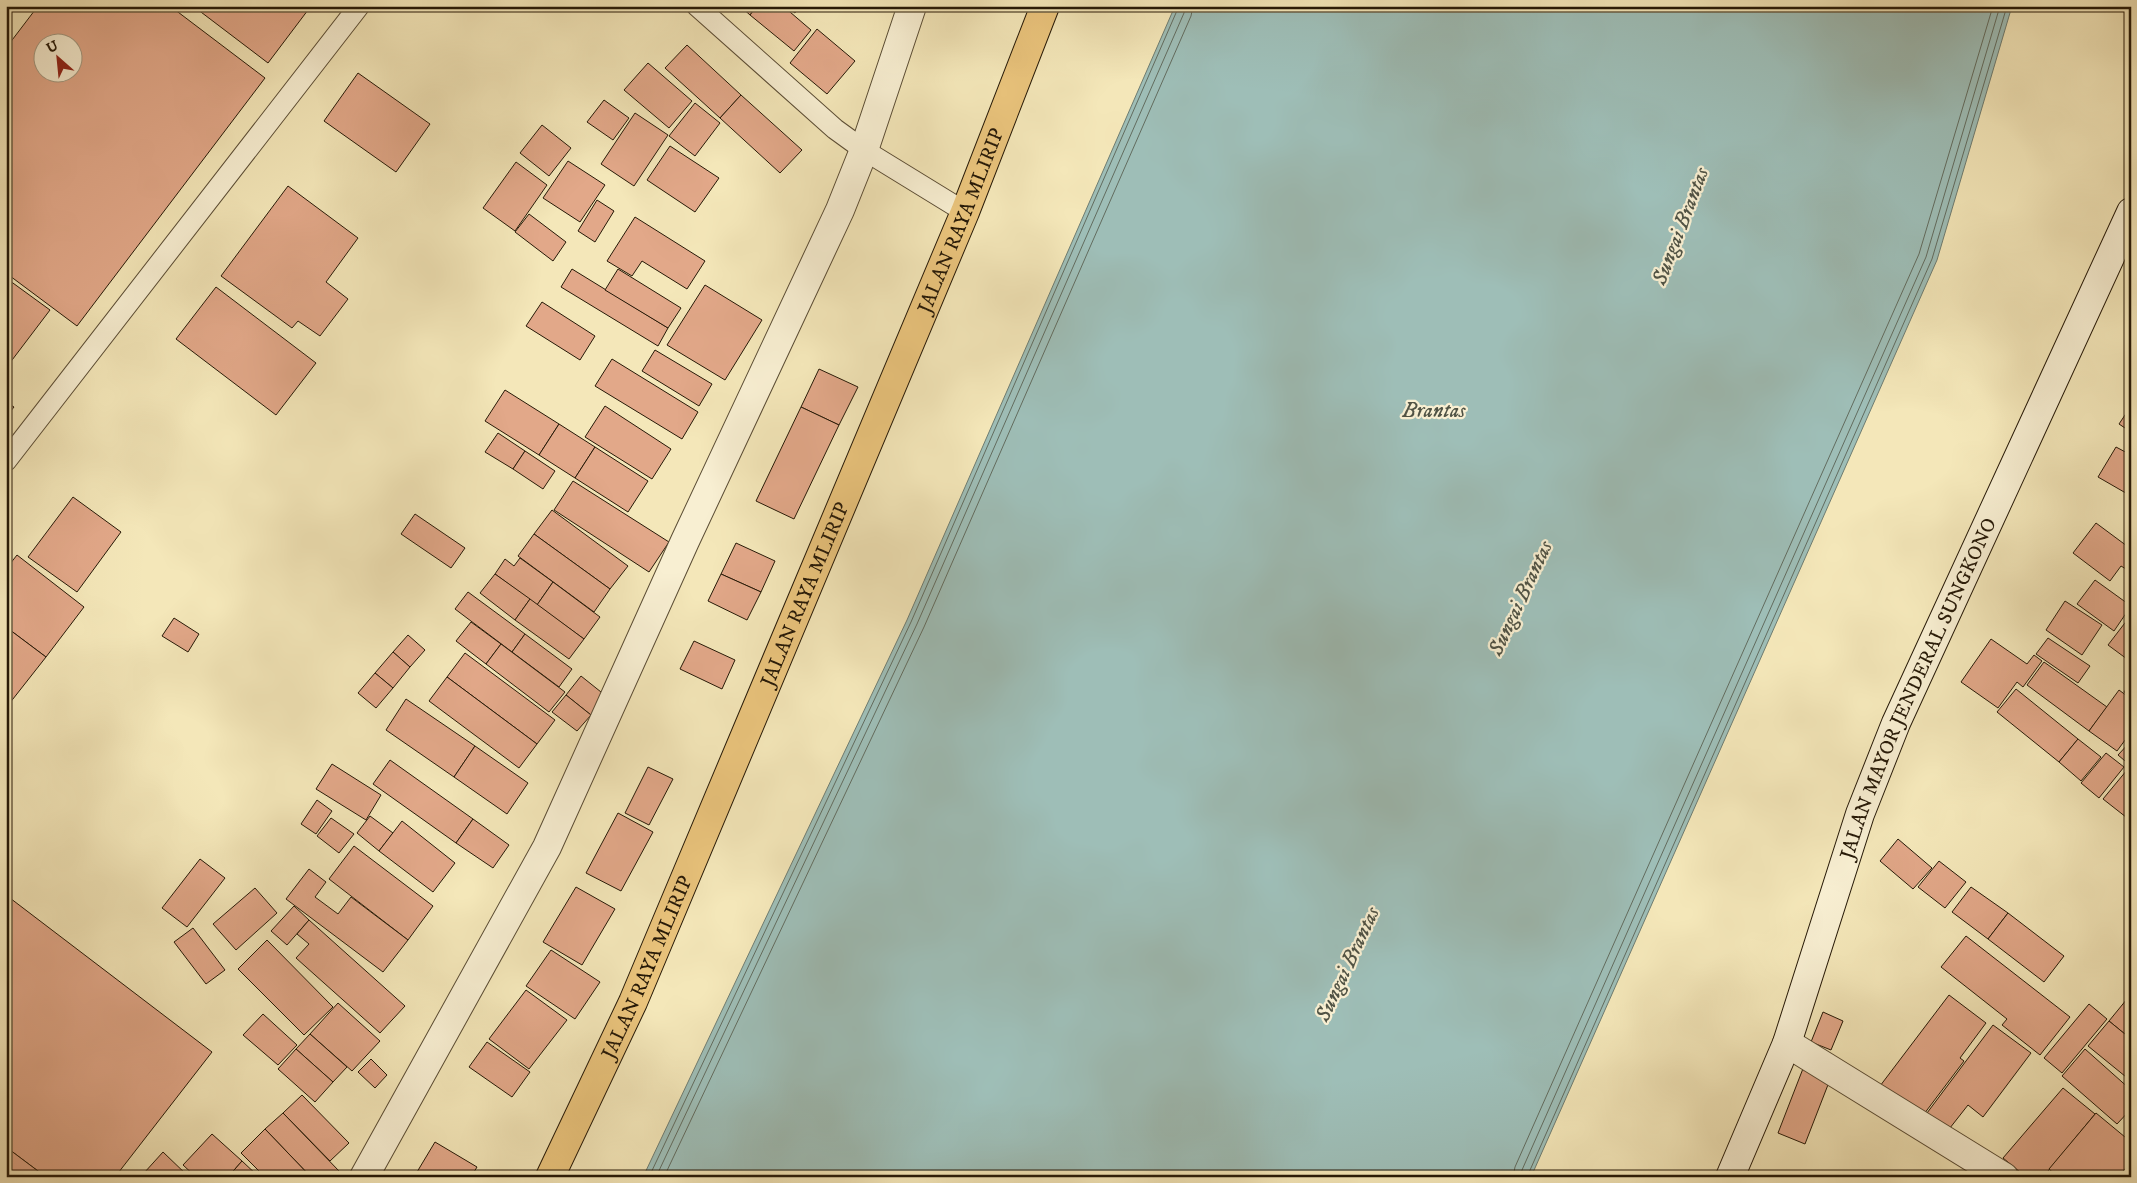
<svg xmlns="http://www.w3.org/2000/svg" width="2137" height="1183" font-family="'IM FELL DW Pica',serif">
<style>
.water{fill:#9ebeb7;stroke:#6e7c71}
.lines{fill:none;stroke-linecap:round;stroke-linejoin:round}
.shore{stroke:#626c5f;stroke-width:1}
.building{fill:#e2a889;stroke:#261907;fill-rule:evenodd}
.service-casing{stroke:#5a4c34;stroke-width:22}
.minor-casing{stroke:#5a4c34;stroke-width:30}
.secondary-casing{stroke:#261907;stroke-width:30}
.primary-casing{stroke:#261907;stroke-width:30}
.service{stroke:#f8efd2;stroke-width:20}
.minor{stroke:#f8efd2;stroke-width:28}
.secondary{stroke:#f8efd2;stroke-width:28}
.primary{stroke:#eac47c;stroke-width:28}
.labels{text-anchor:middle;stroke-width:4.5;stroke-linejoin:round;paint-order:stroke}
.street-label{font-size:20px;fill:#261907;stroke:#f8efd2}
.water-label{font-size:21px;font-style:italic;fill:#505345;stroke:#f8efd2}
</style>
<rect width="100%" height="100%" fill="#f4e7b9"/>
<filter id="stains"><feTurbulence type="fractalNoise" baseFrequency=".004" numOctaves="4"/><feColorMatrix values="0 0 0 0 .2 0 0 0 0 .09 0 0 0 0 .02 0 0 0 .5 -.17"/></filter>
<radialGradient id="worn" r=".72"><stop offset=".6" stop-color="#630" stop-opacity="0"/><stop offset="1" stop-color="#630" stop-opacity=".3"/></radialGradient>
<polygon class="water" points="1175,6 2012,6 1937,260 1531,1177 643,1177 907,620"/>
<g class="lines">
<g class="shore">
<polyline points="649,1177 911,622 1179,6"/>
<polyline points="656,1177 917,624 1184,13 1185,6"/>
<polyline points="664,1177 924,627 1191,16 1193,6"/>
<polyline points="1513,1177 1515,1167 1919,254 1993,6"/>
<polyline points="1521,1177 1522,1170 1926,257 2000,6"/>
<polyline points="1527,1177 1932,259 2007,6"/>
</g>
</g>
<g class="building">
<path d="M38 6H170L265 78 77 326 6 273V48ZM42 42H72V72H42Z"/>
<polygon points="193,6 311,6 268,63"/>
<polygon points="740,6 757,6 750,15"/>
<polygon points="757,6 783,6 811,30 794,51 750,15"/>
<polygon points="786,6 800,6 795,13"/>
<polygon points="817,29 855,61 827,94 790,63"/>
<polygon points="687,45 741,95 720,118 665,68"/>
<polygon points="648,63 692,101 669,128 624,90"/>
<polygon points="358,73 430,124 396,172 324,121"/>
<polygon points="741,95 802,150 780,173 720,118"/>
<polygon points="604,100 629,118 613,140 587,122"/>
<polygon points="695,103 720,123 695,156 669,136"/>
<polygon points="635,113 668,135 634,186 601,164"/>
<polygon points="542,125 571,148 549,176 520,153"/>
<polygon points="670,146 719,178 695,212 647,180"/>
<polygon points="568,161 605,185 580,222 543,198"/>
<polygon points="516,162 547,185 515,231 483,208"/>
<polygon points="288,186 358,238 326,282 348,299 320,336 298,321 292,328 221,276"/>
<polygon points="597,200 614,211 595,242 578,231"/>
<polygon points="529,214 566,242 553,261 515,232"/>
<polygon points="635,217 705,261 687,289 642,261 632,276 607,261"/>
<polygon points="572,269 668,328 658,346 561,287"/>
<polygon points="618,269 681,308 668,328 605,290"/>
<polygon points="6,278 50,310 6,368"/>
<polygon points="705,285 762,320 725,380 667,345"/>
<polygon points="216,287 316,363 276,415 176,339"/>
<polygon points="542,302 595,336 580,360 526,326"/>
<polygon points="655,350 712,384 699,406 642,371"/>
<polygon points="612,359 698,412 682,439 595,386"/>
<polygon points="819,369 858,387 839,425 801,407"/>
<polygon points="505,390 559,424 539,455 485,421"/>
<polygon points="6,402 14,407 6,417"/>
<polygon points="605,406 671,449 652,479 585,437"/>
<polygon points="2131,406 2131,432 2119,424"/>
<polygon points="801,407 839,425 794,519 756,501"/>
<polygon points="559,424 595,447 575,478 539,455"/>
<polygon points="498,433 525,451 513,469 485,452"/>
<polygon points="595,447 648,481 628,512 575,478"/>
<polygon points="2116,447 2131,455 2131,496 2098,477"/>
<polygon points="525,451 555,471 543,489 513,469"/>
<polygon points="573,481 669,542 649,572 554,510"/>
<polygon points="73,497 121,532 77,592 28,557"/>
<polygon points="552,510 628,566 610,589 534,534"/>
<polygon points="415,514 465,548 451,568 401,534"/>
<polygon points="2096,523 2131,549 2131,572 2121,566 2110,581 2073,553"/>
<polygon points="534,534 610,589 594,612 518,556"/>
<polygon points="736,543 775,561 761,592 721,574"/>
<polygon points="17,555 84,607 46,657 6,627 6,569"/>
<polygon points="520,558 553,582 537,605 495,574 505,559 514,566"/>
<polygon points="495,574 530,599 515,620 480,593"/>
<polygon points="721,574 761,592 747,620 708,601"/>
<polygon points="2095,580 2131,606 2114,631 2077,604"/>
<polygon points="553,582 600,617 584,639 537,605"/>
<polygon points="468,592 525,634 512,652 455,609"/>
<polygon points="530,599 584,639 569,659 515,620"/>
<polygon points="2065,601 2102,625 2082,655 2046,630"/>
<polygon points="2131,615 2131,662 2108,645"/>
<polygon points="174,618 199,634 188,652 162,636"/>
<polygon points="471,622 501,644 486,664 456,641"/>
<polygon points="6,627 46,657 9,704 6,702"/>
<polygon points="525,634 572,669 559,687 512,652"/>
<polygon points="408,635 425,650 410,667 393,652"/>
<polygon points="2048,638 2090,666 2078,683 2036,654"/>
<polygon points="1991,639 2027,664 2034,655 2042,661 2023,687 2017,682 1998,708 1961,682"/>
<polygon points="694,641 735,660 722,689 680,669"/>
<polygon points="501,644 565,692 549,712 486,664"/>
<polygon points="393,652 410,667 393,688 375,673"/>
<polygon points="465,653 555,720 537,744 447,677"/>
<polygon points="2044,662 2107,707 2089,731 2027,685"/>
<polygon points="375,673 393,688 376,708 358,693"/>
<polygon points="581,676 606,696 591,715 566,695"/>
<polygon points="447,677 537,744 519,768 429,701"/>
<polygon points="2131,682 2131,697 2124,692"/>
<polygon points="2016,689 2078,739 2059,762 1997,712"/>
<polygon points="2119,690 2131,699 2131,732 2117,751 2089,731"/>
<polygon points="566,695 591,715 577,731 552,712"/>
<polygon points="406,699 475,746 454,777 386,730"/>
<polygon points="2078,739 2101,757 2081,781 2059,762"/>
<polygon points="2131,741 2131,766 2118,755"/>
<polygon points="475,746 528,783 507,814 454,777"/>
<polygon points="2106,753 2124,767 2099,798 2081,783"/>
<polygon points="390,760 473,819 456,843 373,784"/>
<polygon points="332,764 381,795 366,820 316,789"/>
<polygon points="648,767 673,779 649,825 625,813"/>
<polygon points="2127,770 2131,774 2131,821 2103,799"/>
<polygon points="317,800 332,811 316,834 301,824"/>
<polygon points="618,813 653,832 621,891 586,873"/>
<polygon points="370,816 393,833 379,851 357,833"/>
<polygon points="331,818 354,834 339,853 317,836"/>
<polygon points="473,819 509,845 493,868 456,843"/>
<polygon points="402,821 455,863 433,892 379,851"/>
<polygon points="1898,839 1932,868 1913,889 1880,861"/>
<polygon points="354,846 433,906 408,940 329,879"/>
<polygon points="200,859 225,878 187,927 162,908"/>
<polygon points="1939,861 1966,882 1945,908 1918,887"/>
<polygon points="309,869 326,882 315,897 338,914 351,897 408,940 383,972 286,899"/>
<polygon points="576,887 615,909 582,965 543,942"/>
<polygon points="1971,887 2008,913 1988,939 1952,912"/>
<polygon points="255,888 277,913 236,950 213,924"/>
<polygon points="6,895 212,1052 115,1177 46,1177 6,1147"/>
<polygon points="294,906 309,920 287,945 271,931"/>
<polygon points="2008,913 2064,956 2044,982 1988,939"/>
<polygon points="309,920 405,1006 380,1033 296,958 309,944 297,934"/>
<polygon points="193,928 225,970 206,984 174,942"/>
<polygon points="1966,936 2070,1017 2040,1055 2002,1025 2007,1019 1941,967"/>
<polygon points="267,940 333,1007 304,1035 238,969"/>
<polygon points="551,950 600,982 575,1019 526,986"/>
<polygon points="526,990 567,1020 529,1069 489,1039"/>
<polygon points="1949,995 1986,1023 1960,1058 1964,1061 1921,1118 1880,1086"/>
<polygon points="2127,999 2131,1003 2131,1039 2109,1021"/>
<polygon points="338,1003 380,1041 352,1071 310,1034"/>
<polygon points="2089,1004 2107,1019 2062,1073 2044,1058"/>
<polygon points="1823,1012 1843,1021 1831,1050 1811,1042"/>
<polygon points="263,1014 297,1045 278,1065 243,1035"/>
<polygon points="2109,1021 2131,1039 2131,1081 2088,1046"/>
<polygon points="1993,1025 2031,1053 1983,1117 1968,1105 1946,1133 1924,1117"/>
<polygon points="310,1034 347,1067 333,1082 296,1049"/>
<polygon points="487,1042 530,1072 512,1097 469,1067"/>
<polygon points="296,1049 333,1082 315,1102 278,1069"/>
<polygon points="2085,1049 2131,1090 2131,1109 2117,1124 2062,1076"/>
<polygon points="371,1059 387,1075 375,1088 358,1072"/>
<polygon points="1804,1066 1831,1077 1805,1144 1778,1133"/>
<polygon points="2063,1088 2095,1114 2043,1177 2026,1177 2003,1158"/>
<polygon points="302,1095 349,1143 330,1161 283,1113"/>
<polygon points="283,1113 339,1171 332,1177 311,1177 265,1129"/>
<polygon points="2096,1113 2131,1142 2131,1162 2118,1177 2058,1177 2049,1169"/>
<polygon points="265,1129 310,1176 310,1177 265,1177 241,1153"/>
<polygon points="212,1134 242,1161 228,1177 196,1177 183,1165"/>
<polygon points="435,1142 477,1167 471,1177 414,1177"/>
<polygon points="6,1147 46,1177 6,1177"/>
<polygon points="163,1152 189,1177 148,1177 144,1173"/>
<polygon points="242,1161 259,1177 228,1177"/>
</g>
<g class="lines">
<g class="service-casing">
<g id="service">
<polyline points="697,6 835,129 864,150 965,212"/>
<polyline points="6,461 359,6"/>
</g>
</g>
<g class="minor-casing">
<g id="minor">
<polyline points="1787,1043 2004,1177"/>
<polyline points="364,1177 547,847 685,541 840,210 864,150 912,6"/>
</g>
</g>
<g class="secondary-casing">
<g id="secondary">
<path id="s1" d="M1730 1177 1787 1043 1860 814 1896 723 2131 212"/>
</g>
</g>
<g class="primary-casing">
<g id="primary">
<path id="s2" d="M550 1177 633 1002 965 212 1045 6"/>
</g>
</g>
<use href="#service" class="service"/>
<use href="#minor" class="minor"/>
<use href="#secondary" class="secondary"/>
<use href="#primary" class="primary"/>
</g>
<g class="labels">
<g class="street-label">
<text dy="7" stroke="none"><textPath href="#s2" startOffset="1041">JALAN RAYA MLIRIP</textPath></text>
<text dy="7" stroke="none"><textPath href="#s2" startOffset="636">JALAN RAYA MLIRIP</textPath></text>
<text dy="7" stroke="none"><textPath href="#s1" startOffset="524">JALAN MAYOR JENDERAL SUNGKONO</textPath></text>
<text dy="7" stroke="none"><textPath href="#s2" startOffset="231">JALAN RAYA MLIRIP</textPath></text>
</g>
<g class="water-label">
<text transform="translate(1680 226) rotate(-69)" y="7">Sungai Brantas</text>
<text x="1434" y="417">Brantas</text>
<text transform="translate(1520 598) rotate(-65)" y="7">Sungai Brantas</text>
<text transform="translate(1347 964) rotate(-65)" y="7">Sungai Brantas</text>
</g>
</g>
<rect width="2137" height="1183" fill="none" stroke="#f4e7b9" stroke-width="25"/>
<rect x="8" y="8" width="2122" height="1168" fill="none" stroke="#261907" stroke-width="2.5"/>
<rect x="12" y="12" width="2112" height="1158" fill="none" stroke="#261907"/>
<g transform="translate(58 58) rotate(333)"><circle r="24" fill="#f8efd2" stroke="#a49981"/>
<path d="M0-4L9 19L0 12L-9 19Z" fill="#8f2418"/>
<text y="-8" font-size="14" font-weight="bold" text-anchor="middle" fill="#261907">U</text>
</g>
<rect width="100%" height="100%" filter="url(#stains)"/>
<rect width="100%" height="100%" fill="url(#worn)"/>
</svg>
